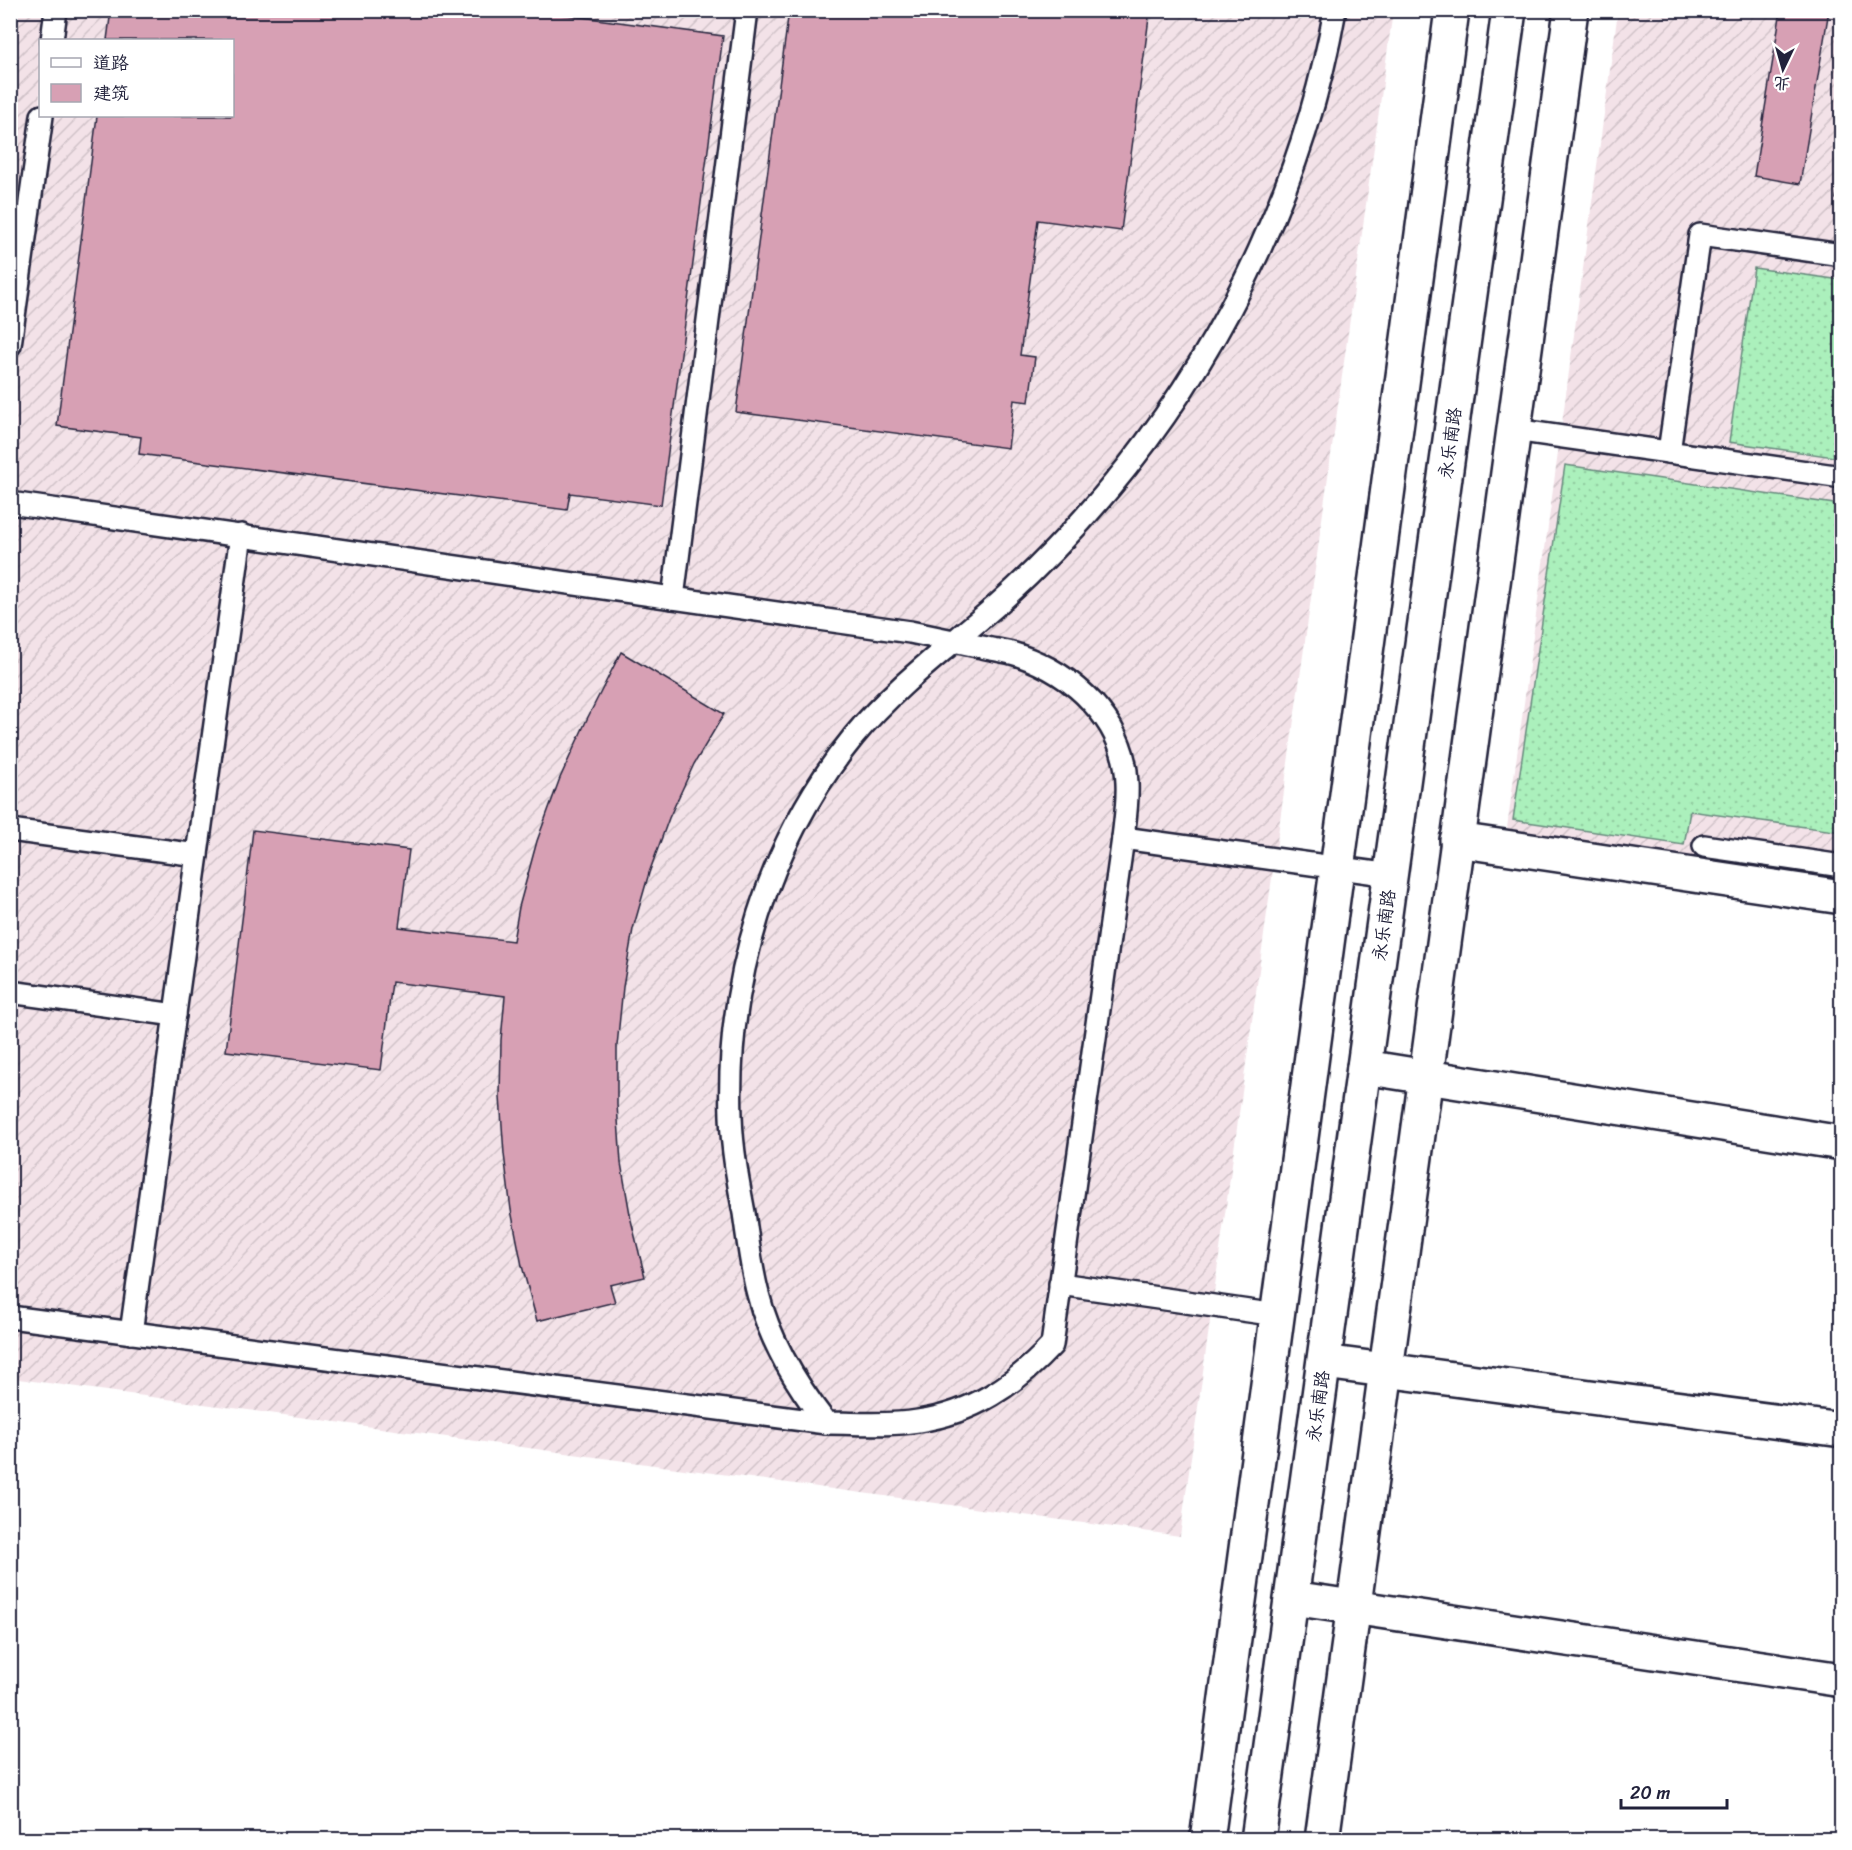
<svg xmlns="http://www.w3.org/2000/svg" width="1852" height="1850" font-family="Sriracha,'LXGW WenKai TC',sans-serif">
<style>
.industrial{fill:url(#industrial-furrows);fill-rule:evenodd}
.grass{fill:url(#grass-dots);stroke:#66897c;stroke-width:1.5}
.building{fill:#d7a0b4;stroke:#22223b;stroke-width:1.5}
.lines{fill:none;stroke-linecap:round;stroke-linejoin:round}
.lane-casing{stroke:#22223b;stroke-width:26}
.street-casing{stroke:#22223b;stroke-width:38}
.secondary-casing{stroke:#22223b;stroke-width:38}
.lane{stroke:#fff;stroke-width:21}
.street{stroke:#fff;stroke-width:33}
.secondary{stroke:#fff;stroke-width:33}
.labels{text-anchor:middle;stroke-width:4.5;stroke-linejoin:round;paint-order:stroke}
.street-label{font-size:18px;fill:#22223b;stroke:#fff}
</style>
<defs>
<pattern id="industrial-furrows" width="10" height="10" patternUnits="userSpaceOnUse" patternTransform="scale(1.5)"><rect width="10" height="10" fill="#f3e2e8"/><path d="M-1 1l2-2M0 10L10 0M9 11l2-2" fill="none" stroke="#d0c2c8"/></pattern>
<pattern id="grass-dots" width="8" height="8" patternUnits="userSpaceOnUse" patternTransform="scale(1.5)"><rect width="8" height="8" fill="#abf0bc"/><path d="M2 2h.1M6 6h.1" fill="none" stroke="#93cea2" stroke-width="1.8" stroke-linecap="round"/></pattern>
</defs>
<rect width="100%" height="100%" fill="#fff"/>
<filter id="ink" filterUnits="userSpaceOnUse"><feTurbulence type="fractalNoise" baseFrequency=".0167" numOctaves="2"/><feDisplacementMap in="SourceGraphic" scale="12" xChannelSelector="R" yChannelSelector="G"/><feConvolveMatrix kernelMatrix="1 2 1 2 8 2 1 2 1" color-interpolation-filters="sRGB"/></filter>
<g filter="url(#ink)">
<g class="industrial">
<path d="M11 11H1393L1180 1536 11 1378ZM40 40H232V116H40Z"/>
<polygon points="1618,11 1841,11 1841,892 1505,843"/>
</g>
<g class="grass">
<polygon points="1754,268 1841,280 1841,458 1729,442"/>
<polygon points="1565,465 1841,505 1841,832 1690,811 1684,845 1513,820"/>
</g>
<g class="building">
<polygon points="111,10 529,10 723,36 661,505 570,493 567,510 139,454 141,437 57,426 97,116 232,116 232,40 107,40"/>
<polygon points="789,10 1150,10 1121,231 1038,220 1020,355 1035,357 1029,402 1014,400 1008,448 736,412"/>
<polygon points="1781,10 1829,10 1800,184 1754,176"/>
<polygon points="1842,163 1842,200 1836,199"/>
<polygon points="621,652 724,714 694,764 669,818 649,873 633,929 623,987 617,1046 617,1105 621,1163 631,1220 645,1277 610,1285 615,1302 537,1321 522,1266 511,1210 504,1154 500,1097 501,1040 505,996 392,982 381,1070 226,1051 253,830 409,850 399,927 513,941 519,907 537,841 560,778 588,717"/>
</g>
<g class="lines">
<g class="lane-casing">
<g id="lane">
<polyline points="52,40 56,10"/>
<polyline points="10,345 42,116"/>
<polyline points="1514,430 1842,477"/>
<polyline points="1669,452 1700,235 1842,255"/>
<path d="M10 503 910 632C934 637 958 642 982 647 994 650 1007 651 1018 655 1074 674 1125 721 1127 783 1128 802 1125 820 1123 838L1052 1345C1015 1385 973 1413 918 1421 888 1426 857 1423 826 1423L10 1317"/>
<polyline points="673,598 747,10"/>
<polyline points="10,830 197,855"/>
<polyline points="1123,838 1391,875"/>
<polyline points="1704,846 1842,866"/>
<polyline points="10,992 175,1015"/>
<polyline points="1060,1284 1277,1315"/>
<polyline points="131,1333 241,535"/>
<path d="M826 1423C796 1384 770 1342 758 1294 751 1268 748 1240 744 1213 738 1181 732 1149 731 1116 726 980 768 842 854 736 896 685 949 647 998 604 1045 562 1088 516 1127 467 1230 336 1306 175 1335 10"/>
</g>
</g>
<g class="street-casing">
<g id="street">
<polyline points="1457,840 1842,897"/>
<polyline points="1364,1067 1842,1143"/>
<polyline points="1324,1362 1842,1430"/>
<polyline points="1292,1598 1842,1680"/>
<polyline points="1207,1840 1452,10"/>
<polyline points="1322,1840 1571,10"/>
</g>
</g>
<g class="secondary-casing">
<polyline id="secondary" points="1258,1840 1509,10"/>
</g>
<use href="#lane" class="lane"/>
<use href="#street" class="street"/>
<use href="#secondary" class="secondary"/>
</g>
</g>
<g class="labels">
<g class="street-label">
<text transform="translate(1450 443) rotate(-82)" y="6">永乐南路</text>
<text transform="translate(1384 925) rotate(-82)" y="6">永乐南路</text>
<text transform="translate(1318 1406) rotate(-82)" y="6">永乐南路</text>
</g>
</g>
<rect width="1852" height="1850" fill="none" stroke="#fff" stroke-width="36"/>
<rect x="18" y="18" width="1816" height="1814" fill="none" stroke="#22223b" stroke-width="2" filter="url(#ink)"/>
<rect x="39" y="39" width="195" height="78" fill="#ffffff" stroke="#a7a7b1" stroke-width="1.5"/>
<rect x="51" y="58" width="30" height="9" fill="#ffffff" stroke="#a7a7b1" stroke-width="1.5"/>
<text x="93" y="69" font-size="18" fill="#22223b">道路</text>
<rect x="51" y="84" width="30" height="18" fill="#d7a0b4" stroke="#a7a7b1" stroke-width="1.5"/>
<text x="93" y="99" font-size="18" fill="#22223b">建筑</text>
<g transform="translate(1783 69) rotate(185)" stroke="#ffffff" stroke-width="4.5" paint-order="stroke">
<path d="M0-4.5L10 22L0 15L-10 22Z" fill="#22223b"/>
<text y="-9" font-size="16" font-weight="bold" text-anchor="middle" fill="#22223b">北</text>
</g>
<path d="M1621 1799v9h106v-9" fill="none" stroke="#22223b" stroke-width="3"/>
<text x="1630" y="1799" font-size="18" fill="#22223b" stroke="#ffffff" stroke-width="4.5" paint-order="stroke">20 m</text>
</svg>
